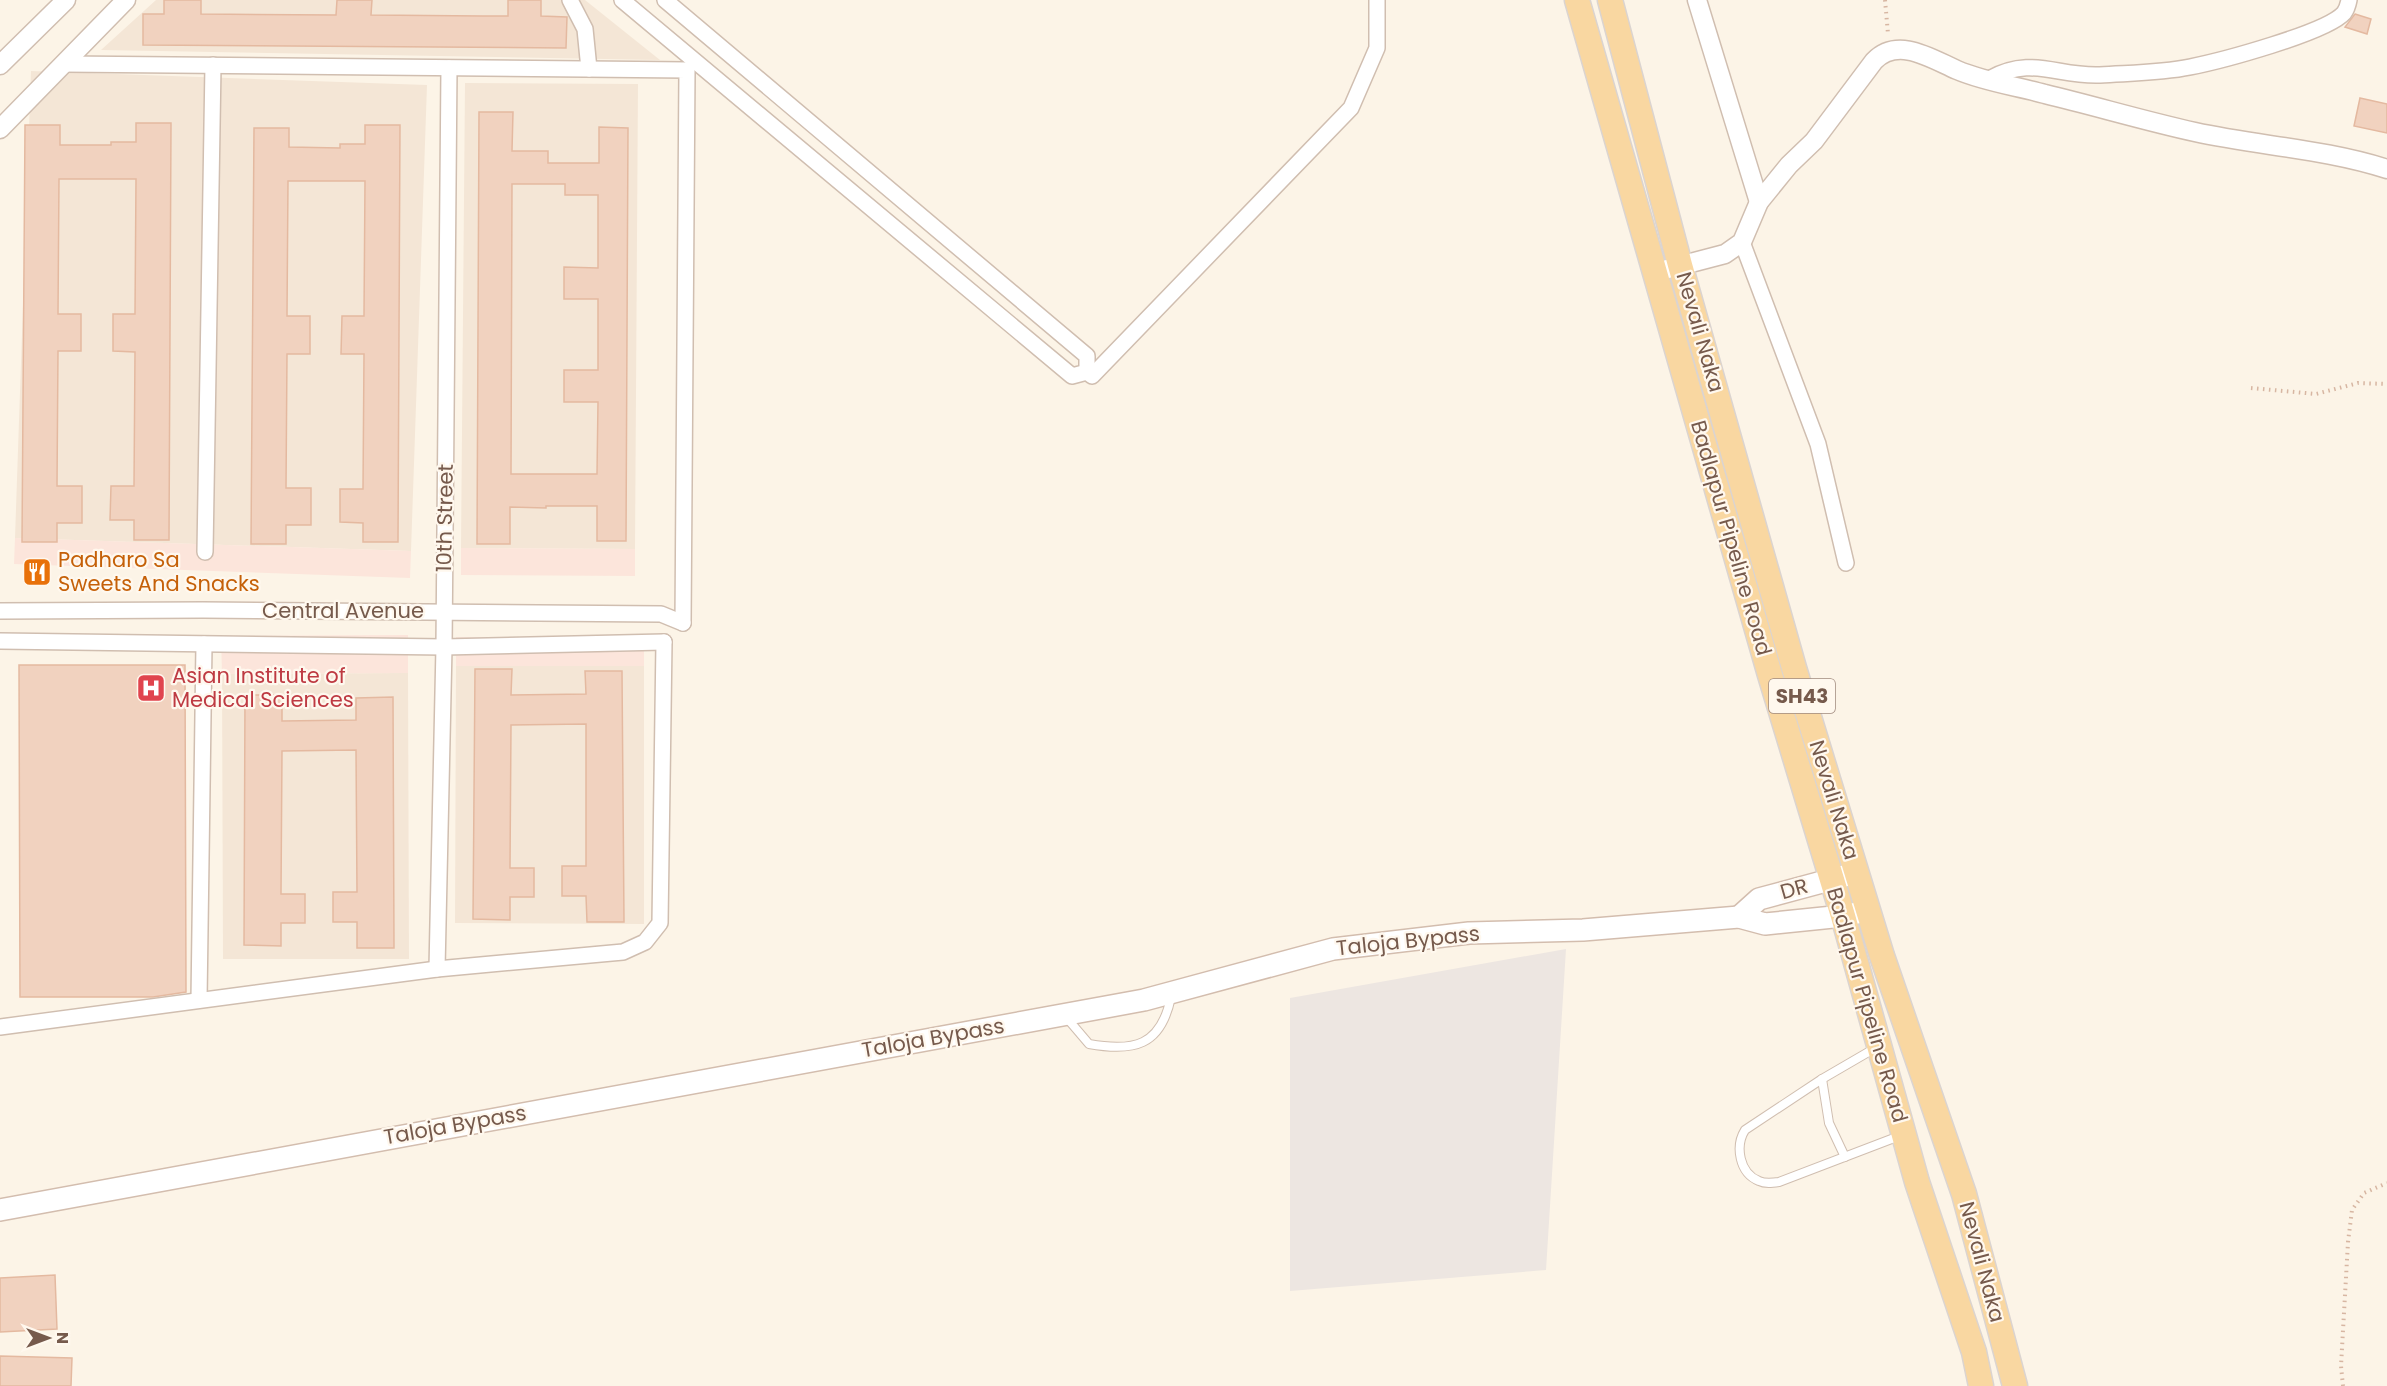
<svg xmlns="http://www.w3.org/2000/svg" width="2387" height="1386" font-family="Poppins,sans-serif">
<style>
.residential{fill:#f4e6d6}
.commercial{fill:#fce5db}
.industrial{fill:#ede6e1}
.building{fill:#f1d2bf;stroke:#e4b9a0;stroke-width:1.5;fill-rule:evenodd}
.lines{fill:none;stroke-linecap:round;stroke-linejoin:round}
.service-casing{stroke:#d0beb0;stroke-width:10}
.minor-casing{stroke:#d0beb0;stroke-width:18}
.tertiary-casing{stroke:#d0beb0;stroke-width:21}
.secondary-casing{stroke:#d3bdae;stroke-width:24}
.primary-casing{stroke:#dbd4d0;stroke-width:27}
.path{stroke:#d7b6a2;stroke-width:4;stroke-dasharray:1.5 4.5;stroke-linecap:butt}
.service{stroke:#fff;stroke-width:8}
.minor{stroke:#fff;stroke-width:15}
.tertiary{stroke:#fff;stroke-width:18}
.secondary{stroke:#fff;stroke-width:21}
.primary{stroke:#f9d7a1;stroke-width:24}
.labels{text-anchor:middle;stroke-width:4.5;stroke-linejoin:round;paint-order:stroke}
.shield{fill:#fff8ee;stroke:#9f897d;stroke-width:1.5}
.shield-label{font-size:20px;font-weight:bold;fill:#765a4c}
.street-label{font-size:21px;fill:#765a4c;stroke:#fff8ee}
.food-label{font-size:21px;fill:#c56008;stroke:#fff8ee;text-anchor:start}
.health-label{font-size:21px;fill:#be3a42;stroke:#fff8ee;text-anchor:start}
</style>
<rect width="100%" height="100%" fill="#fcf4e7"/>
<g class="residential">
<polygon points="156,0 585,0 660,60 101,50"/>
<polygon points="31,71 427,85 411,551 15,538"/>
<polygon points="465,83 638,84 635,549 461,548"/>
<polygon points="456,666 644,666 644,924 455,923"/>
<polygon points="408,673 409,959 223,959 222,674"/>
</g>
<g class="commercial">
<polygon points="15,538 411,551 410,578 14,564"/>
<polygon points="461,548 635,549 635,576 461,575"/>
<polygon points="408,635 408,673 222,674 221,636"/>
<polygon points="456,637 644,638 644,666 456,666"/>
</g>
<polygon class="industrial" points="1566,949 1546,1270 1290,1291 1290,998"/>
<g class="building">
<polygon points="164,0 201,0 201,14 336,15 337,0 372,0 371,15 482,16 508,16 508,0 541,0 541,16 567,17 566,48 143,45 143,14 164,14"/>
<polygon points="2355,14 2371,19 2367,34 2345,27"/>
<polygon points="2360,98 2387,104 2387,133 2354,126"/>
<path d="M479 112H513L512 151H548V163H599V127L628 128 626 541H597V506H546V508L510 507V544H477ZM512 184H565V195H598V268L564 267V299H598V370H564V402H598L597 474H511Z"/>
<polygon points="136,123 171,123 169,540 134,540 134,520 110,520 111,486 134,486 135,352 113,351 113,314 135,314 136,179 59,179 58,314 81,314 81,351 58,351 57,486 82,486 82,523 57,523 57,542 22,542 25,125 60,125 60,145 111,145 111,142 136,142"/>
<polygon points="365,125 400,125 398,542 363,542 363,523 340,522 340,489 363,489 364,354 341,354 342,316 364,316 365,181 288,181 287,316 310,316 310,354 287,354 286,488 311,488 311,525 286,525 286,544 251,544 254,128 289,128 289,147 340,148 340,144 365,144"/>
<polygon points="19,665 185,665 186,992 153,997 20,997"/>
<polygon points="475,669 512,669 511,695 586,694 585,671 622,671 624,922 587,922 586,896 562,896 562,866 586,866 586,724 511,725 510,868 534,868 534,897 510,897 510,920 473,919"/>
<polygon points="245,695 282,695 282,721 356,720 356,698 393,697 394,948 357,948 357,922 333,922 333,892 357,892 356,750 282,751 281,894 305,894 305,923 281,923 281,946 244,945"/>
<polygon points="55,1275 57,1329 0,1332 0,1278"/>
<polygon points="0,1356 72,1358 71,1386 0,1386"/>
</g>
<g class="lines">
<g class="service-casing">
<g id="service">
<path d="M1066 1017 1089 1044C1134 1052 1161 1046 1171 997"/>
<path d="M1877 1047 1822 1079 1745 1130C1735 1146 1739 1173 1759 1181 1765 1184 1772 1183 1779 1182L1902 1135"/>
<polyline points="1822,1079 1829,1123 1845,1157"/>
</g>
</g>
<g class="minor-casing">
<g id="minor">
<polyline points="570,0 585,29 589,69"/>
<polyline points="622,0 1072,376 1087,372 1087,356 665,0"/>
<polyline points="63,64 687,70 683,623"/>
<path d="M1989 79C2032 55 2057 77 2100 75 2129 73 2161 73 2190 67 2220 61 2326 33 2344 13 2347 9 2348 5 2349 0"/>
<polyline points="1742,242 1818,444 1846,563"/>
<polyline points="1087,372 1092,376 1351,108 1377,48 1377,0"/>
<polyline points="205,552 213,65"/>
<polyline points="0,611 203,610 661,614 683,623"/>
<polyline points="0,641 444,647 664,642"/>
<polyline points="437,969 444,647 449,68"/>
<polyline points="199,1000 204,644"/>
<polyline points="0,1027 437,969 623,952 645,942 660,923 664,642"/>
</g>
</g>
<g class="tertiary-casing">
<g id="tertiary">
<polyline points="1697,0 1759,202"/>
<polyline points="0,65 66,0"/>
<polyline points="0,129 126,0"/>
<path d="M1656 272 1725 254 1742 242 1759 202 1789 165 1814 141 1874 61C1898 36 1932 59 1957 70 1985 82 2016 86 2045 94 2095 106 2145 121 2195 132 2259 146 2325 149 2387 169"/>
</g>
</g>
<g class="secondary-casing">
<g id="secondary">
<polyline points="1739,917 1759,899 1848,875"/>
<polyline points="0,1210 1144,1000 1333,949 1469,933 1583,930 1739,917 1765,924 1843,916 1857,913"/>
</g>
</g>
<g class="primary-casing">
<g id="primary">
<polyline points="1577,0 1770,675 1843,916 1917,1182 1974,1352 1981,1386"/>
<polyline points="1610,0 1680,265 1794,668 1882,956 1964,1194 2015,1386"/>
</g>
</g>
<g class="path">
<polyline points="1885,0 1888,34"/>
<polyline points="2251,388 2316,394 2358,383 2387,384"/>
<polyline points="2343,1386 2341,1366 2348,1242 2352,1210 2364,1193 2387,1183"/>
</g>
<use href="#service" class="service"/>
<use href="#minor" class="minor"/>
<use href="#tertiary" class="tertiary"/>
<use href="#secondary" class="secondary"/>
<use href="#primary" class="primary"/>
</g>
<defs>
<g id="restaurant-square" transform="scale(1.5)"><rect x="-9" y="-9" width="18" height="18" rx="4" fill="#e8710a" stroke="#fff8ee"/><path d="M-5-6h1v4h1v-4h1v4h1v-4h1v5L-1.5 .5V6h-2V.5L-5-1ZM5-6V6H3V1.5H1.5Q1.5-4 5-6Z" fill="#fff"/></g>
<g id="hospital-square" transform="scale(1.5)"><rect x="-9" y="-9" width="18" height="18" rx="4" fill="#e0444e" stroke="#fff8ee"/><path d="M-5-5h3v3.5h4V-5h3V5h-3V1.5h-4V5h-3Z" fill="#fff"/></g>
</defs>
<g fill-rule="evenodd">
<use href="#restaurant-square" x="37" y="572"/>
<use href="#hospital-square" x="151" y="688"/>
</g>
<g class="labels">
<rect class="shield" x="1769" y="679" width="66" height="34" rx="4.5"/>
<g class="shield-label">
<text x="1802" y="703">SH43</text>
</g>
<g class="street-label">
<text transform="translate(1700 332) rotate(74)" y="7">Nevali Naka</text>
<text transform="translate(445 518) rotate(-89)" y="7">10th Street</text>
<text transform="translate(1731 538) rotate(74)" y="7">Badlapur Pipeline Road</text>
<text x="343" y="618">Central Avenue</text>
<text transform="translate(1834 800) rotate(73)" y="7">Nevali Naka</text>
<text transform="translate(1794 889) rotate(-16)" y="7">DR</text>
<text transform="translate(1408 941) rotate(-6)" y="7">Taloja Bypass</text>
<text transform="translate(1867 1005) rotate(74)" y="7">Badlapur Pipeline Road</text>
<text transform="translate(933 1038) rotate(-10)" y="7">Taloja Bypass</text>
<text transform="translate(455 1125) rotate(-10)" y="7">Taloja Bypass</text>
<text transform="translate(1982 1262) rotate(75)" y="7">Nevali Naka</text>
</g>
<g class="food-label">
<text x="58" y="567">Padharo Sa<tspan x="58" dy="24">Sweets And Snacks</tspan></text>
</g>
<g class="health-label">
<text x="172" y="683">Asian Institute of<tspan x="172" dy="24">Medical Sciences</tspan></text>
</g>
</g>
<g transform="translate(48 1338) rotate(90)" stroke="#fff8ee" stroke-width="4.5" paint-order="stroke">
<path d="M0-4.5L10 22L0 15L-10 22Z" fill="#765a4c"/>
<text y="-9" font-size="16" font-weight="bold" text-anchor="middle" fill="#765a4c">N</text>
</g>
</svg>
